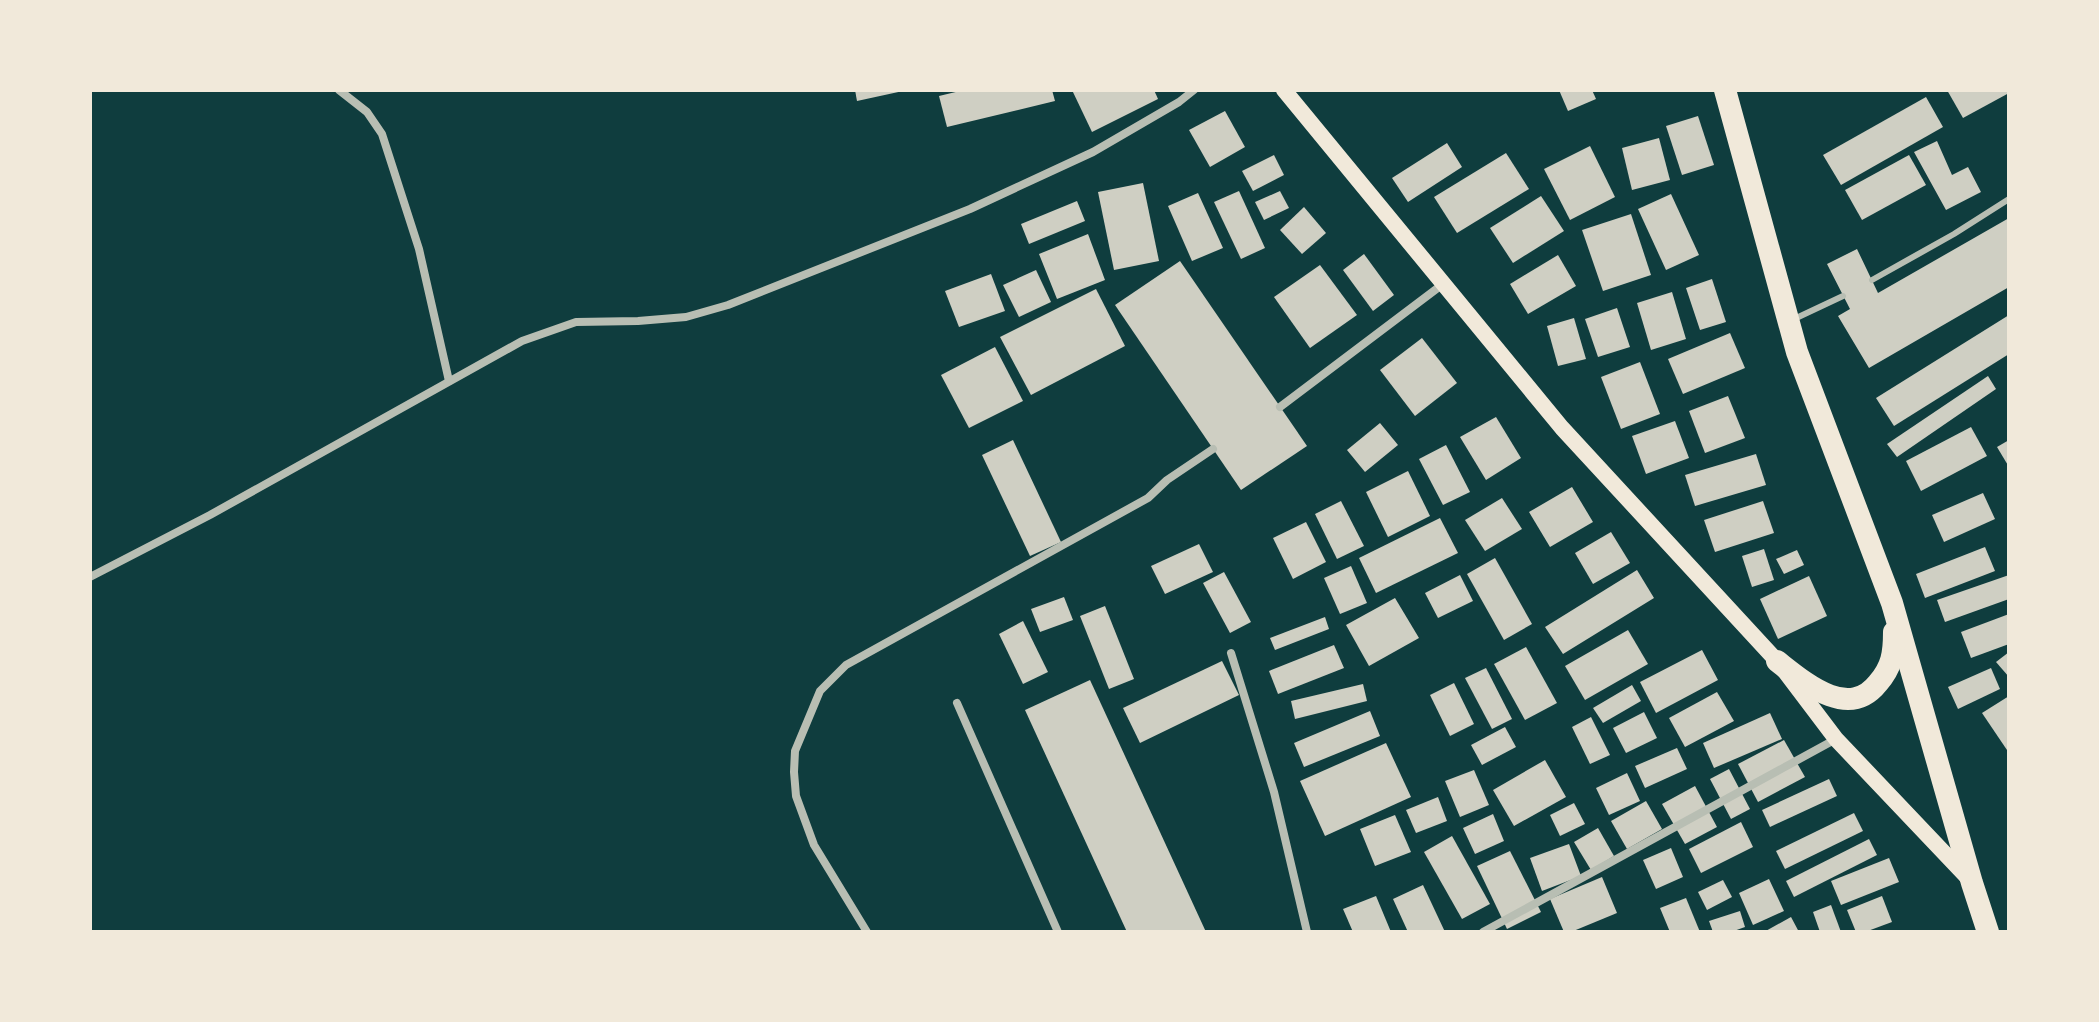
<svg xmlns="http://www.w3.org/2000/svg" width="2099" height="1022" font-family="'Titillium Web',sans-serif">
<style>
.building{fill:#cfcfc3}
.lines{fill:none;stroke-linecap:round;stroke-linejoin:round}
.service{stroke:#b8beb3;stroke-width:6}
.minor{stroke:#b8beb3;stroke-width:8}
.secondary{stroke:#f1e9da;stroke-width:16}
.trunk{stroke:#f1e9da;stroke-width:22}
</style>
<rect width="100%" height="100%" fill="#0f3d3e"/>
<g class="building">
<polygon points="855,90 903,90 903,91 857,101"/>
<polygon points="964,90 1052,90 1055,101 947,127 939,96"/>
<polygon points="1072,90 1154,90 1158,99 1092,132"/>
<polygon points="1559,90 1592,90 1596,99 1568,111"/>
<polygon points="1947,90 2007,90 2009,93 1963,118"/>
<polygon points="1926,97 1943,127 1841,185 1823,155"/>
<polygon points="1225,111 1245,147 1210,167 1189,130"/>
<polygon points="1698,116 1714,165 1682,175 1666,126"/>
<polygon points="1659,138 1670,180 1632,190 1622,148"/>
<polygon points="1937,141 1952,175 1968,167 1981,192 1946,210 1914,152"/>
<polygon points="1447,143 1462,167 1408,202 1392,178"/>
<polygon points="1590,146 1615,197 1570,220 1544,169"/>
<polygon points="1506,153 1529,189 1457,233 1434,197"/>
<polygon points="1274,155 1284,175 1253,191 1242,171"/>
<polygon points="1909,155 1926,185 1862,220 1845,190"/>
<polygon points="1143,183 1159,261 1114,270 1098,192"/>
<polygon points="1239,191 1265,248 1241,259 1214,202"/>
<polygon points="1280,191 1289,208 1264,220 1255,202"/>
<polygon points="1198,193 1223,248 1192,261 1168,206"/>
<polygon points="1671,194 1699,255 1666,270 1638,209"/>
<polygon points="1541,196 1564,231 1513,263 1490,228"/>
<polygon points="1077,201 1085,221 1029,244 1021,224"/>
<polygon points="1304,207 1326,233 1302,254 1280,230"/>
<polygon points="1631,214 1651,275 1603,291 1582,230"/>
<polygon points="2009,218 2009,287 1869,368 1838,316 1850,309 1827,264 1857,249 1878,293"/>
<polygon points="1088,234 1105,280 1057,299 1039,254"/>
<polygon points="1364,254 1394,295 1373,311 1343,270"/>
<polygon points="1558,255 1576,286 1528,314 1510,284"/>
<polygon points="1180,261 1307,446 1241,490 1115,305"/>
<polygon points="1320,265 1357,315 1310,348 1274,297"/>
<polygon points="1036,270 1051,302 1019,317 1003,285"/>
<polygon points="991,274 1005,311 959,327 945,291"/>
<polygon points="1712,279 1726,322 1700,330 1686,288"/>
<polygon points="1096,289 1125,346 1031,395 1000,337"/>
<polygon points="1672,292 1686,339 1651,350 1637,303"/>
<polygon points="1617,308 1630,347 1598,357 1585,319"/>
<polygon points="2009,315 2009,354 1894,426 1876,398"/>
<polygon points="1574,318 1586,359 1558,366 1547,326"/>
<polygon points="1730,333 1745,368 1683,394 1668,359"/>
<polygon points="1422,338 1457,383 1415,416 1380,370"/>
<polygon points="995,347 1023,401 969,428 941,375"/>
<polygon points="1640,362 1660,414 1621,429 1601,377"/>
<polygon points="1988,376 1996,389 1897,457 1887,444"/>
<polygon points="1728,396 1745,438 1705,453 1689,411"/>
<polygon points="1496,417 1521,458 1486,480 1460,437"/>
<polygon points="1675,421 1689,458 1646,474 1632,436"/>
<polygon points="1380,423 1398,445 1365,472 1347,450"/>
<polygon points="1971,427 1987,456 1921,491 1906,461"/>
<polygon points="1013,440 1061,542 1030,556 982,455"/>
<polygon points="2009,440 2009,467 1997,447"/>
<polygon points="1446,445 1470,492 1443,505 1419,459"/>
<polygon points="1756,454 1766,485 1695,506 1685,475"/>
<polygon points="1408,471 1430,516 1388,537 1366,492"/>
<polygon points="1572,487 1593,522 1550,547 1529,512"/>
<polygon points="1983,493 1995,519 1944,542 1932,515"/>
<polygon points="1502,498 1522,529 1485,551 1465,520"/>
<polygon points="1341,501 1364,546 1337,559 1315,514"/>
<polygon points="1763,501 1774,533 1715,552 1704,520"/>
<polygon points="1440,518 1458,553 1376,593 1359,558"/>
<polygon points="1306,522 1326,562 1293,579 1273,538"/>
<polygon points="1611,532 1630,563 1593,584 1575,553"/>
<polygon points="1199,544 1213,572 1165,594 1151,566"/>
<polygon points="1985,547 1995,571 1925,598 1916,574"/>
<polygon points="1764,549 1774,580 1752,587 1742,556"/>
<polygon points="1797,550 1804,565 1784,574 1776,559"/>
<polygon points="1495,558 1532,624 1504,640 1467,574"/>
<polygon points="1351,566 1367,603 1340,614 1324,578"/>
<polygon points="1637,570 1654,598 1563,654 1545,627"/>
<polygon points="1224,572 1251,622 1230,633 1203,583"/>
<polygon points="1460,575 1473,601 1438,618 1425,593"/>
<polygon points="2009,575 2009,599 1945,622 1937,600"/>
<polygon points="1809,576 1827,616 1778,639 1760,599"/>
<polygon points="1064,597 1073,620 1040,632 1031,609"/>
<polygon points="1395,598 1419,638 1369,666 1346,625"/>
<polygon points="1105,606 1134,679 1109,689 1080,616"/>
<polygon points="2009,614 2009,644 1971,658 1961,632"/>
<polygon points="1325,617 1329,629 1275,650 1270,638"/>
<polygon points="1023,621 1048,672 1023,684 999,634"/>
<polygon points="1628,630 1648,664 1585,700 1565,666"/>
<polygon points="1334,645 1344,668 1278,694 1269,671"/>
<polygon points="1526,647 1557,703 1525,720 1494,664"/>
<polygon points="1702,650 1718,680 1656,713 1640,682"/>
<polygon points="2009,652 2009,677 1996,662"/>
<polygon points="1222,661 1239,695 1140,743 1123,708"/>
<polygon points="1486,668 1512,719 1492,729 1465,678"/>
<polygon points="1991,668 2000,689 1958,709 1948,687"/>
<polygon points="1090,680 1206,932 1127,932 1025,710"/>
<polygon points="1454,683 1474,724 1450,736 1430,695"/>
<polygon points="1363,684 1367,701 1295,719 1291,701"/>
<polygon points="1632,685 1641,701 1603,723 1593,708"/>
<polygon points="1717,692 1734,721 1685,747 1669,718"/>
<polygon points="2009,696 2009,753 1982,713"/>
<polygon points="1370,711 1380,736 1304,767 1294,743"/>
<polygon points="1644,712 1657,738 1626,753 1613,728"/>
<polygon points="1770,713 1782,739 1714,768 1703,743"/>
<polygon points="1591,717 1610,755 1590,764 1572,727"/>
<polygon points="1505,727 1516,747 1482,765 1471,745"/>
<polygon points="1784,740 1805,777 1758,802 1738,764"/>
<polygon points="1386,743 1411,797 1325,836 1300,781"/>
<polygon points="1677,748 1687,769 1645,788 1635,766"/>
<polygon points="1545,760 1566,797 1514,826 1493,790"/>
<polygon points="1729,769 1750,809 1731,819 1710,779"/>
<polygon points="1474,770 1489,805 1460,817 1445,781"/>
<polygon points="1627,773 1640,801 1609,815 1596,788"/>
<polygon points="1829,779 1837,796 1770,827 1762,810"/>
<polygon points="1695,786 1717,827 1685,844 1662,804"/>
<polygon points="1438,797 1447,821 1416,833 1406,810"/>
<polygon points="1646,801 1662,829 1627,849 1611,821"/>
<polygon points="1574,803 1585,824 1560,836 1550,815"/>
<polygon points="1854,813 1863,831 1785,869 1776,851"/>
<polygon points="1493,814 1504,841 1475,854 1463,828"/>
<polygon points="1395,815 1411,852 1375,866 1360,829"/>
<polygon points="1741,822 1753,847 1701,873 1689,849"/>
<polygon points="1598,828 1614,856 1591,870 1574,842"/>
<polygon points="1452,836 1490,904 1462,919 1424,852"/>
<polygon points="1869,839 1877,855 1794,897 1786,881"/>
<polygon points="1569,844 1581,876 1542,891 1530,858"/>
<polygon points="1671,848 1683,877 1656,889 1643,860"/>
<polygon points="1510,851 1541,912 1507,929 1477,866"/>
<polygon points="1889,858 1899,882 1841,905 1831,881"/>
<polygon points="1602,877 1617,913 1571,932 1564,932 1550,899"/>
<polygon points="1769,879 1784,911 1753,925 1739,893"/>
<polygon points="1723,880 1732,897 1707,910 1698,892"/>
<polygon points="1423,885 1445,932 1408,932 1393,899"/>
<polygon points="1376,896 1391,932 1353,932 1343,909"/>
<polygon points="1882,896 1892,922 1865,932 1856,932 1847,910"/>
<polygon points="1686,898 1700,932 1670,932 1660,908"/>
<polygon points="1831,905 1841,932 1820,932 1813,912"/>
<polygon points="1740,911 1745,927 1731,932 1713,932 1709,921"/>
<polygon points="1791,917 1799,932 1764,932"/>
</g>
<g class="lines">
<g class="service">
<polyline points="1872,280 1954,234 2009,199"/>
<polyline points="1792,320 1843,296"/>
</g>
<g class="minor">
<polyline points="339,90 367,112 382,134 419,249 449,381"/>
<polyline points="1280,407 1443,284"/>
<polyline points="90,577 210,515 522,341 576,322 638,321 686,317 728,305 970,209 1093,152 1179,102 1194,90"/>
<polyline points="1231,653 1274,792 1307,932"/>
<polyline points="957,703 1058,932"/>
<polyline points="867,932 814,845 796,796 794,772 795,751 820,691 846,665 1148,498 1167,480 1213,449"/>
<polyline points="1483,932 1836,739"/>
</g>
<polyline class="secondary" points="1284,90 1562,428 1777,661 1836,739 1969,879"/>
<g class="trunk">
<polyline points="1725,90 1797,352 1892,603 1972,883 1988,932"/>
<path d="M1777 661C1804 682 1848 721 1878 683 1892 667 1894 653 1894 632"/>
</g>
</g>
<rect width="2099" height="1022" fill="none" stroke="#f1e9da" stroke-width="184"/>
</svg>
